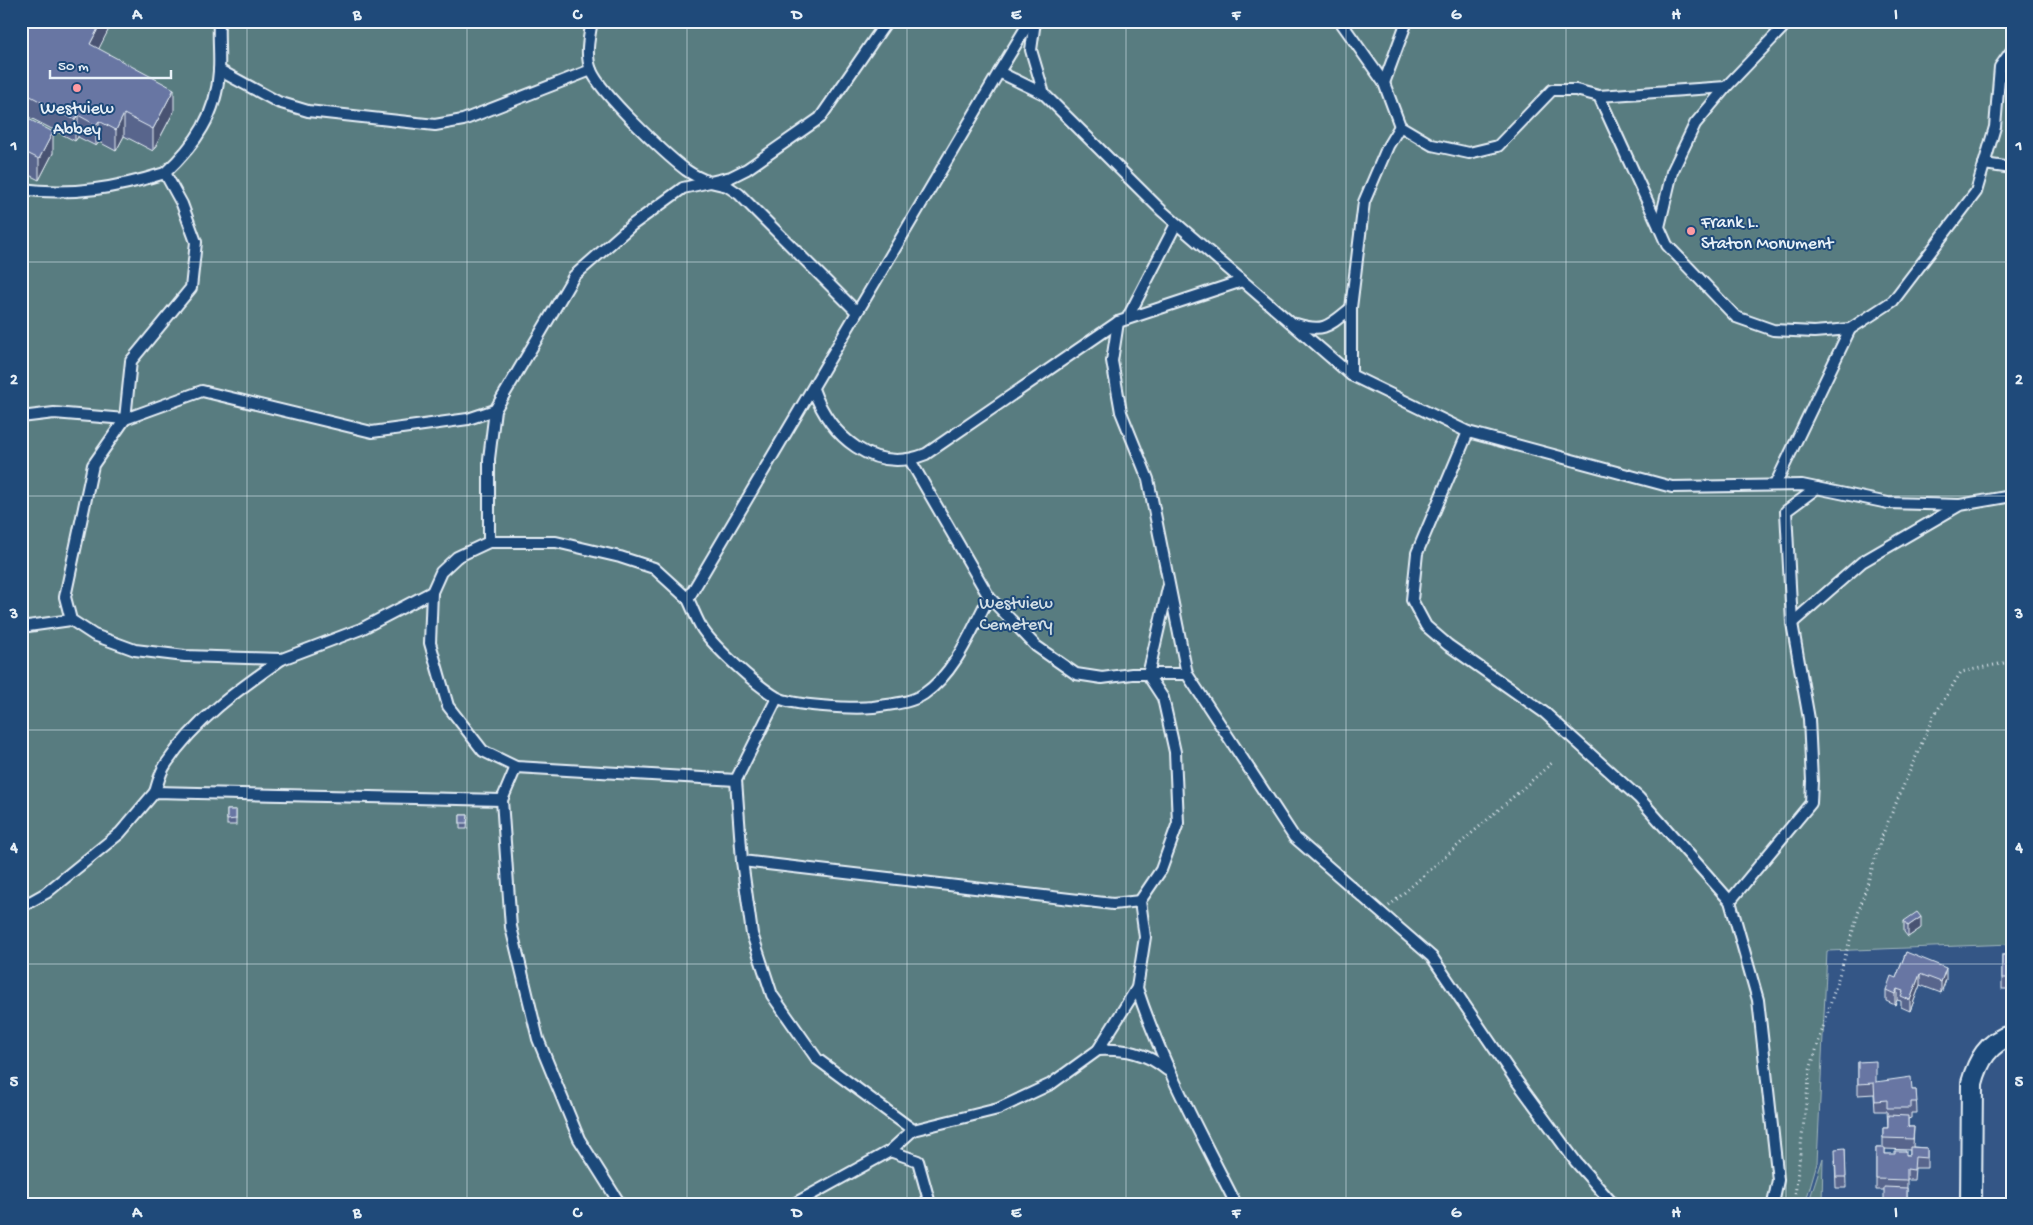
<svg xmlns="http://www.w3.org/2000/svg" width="2033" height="1225" font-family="'Gochi Hand',sans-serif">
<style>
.green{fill:#587b80;stroke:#a0b6bc}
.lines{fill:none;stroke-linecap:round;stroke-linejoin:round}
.service-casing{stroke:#e8f1f8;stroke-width:14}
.minor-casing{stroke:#e8f1f8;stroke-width:24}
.path{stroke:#e8f1f8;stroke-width:3;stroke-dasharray:1 4;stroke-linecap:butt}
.service{stroke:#1f4a7a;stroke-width:10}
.minor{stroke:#1f4a7a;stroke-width:20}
.wall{fill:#59658c;stroke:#e8f1f8;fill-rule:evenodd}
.shaded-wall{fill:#485372;stroke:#e8f1f8}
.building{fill:#6776a3;stroke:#e8f1f8}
.grid{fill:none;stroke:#e8f1f8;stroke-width:1;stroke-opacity:0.55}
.poi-dot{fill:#ff9aa2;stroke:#1f4a7a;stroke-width:2}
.labels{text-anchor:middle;stroke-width:4;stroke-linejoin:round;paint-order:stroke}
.poi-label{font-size:18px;fill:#e8f1f8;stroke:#1f4a7a}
.park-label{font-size:18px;fill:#d2dfe6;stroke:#1f4a7a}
.neatline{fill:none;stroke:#e8f1f8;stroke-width:2}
.grid-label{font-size:16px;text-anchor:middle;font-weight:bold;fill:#e8f1f8}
</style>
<rect width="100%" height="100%" fill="#345686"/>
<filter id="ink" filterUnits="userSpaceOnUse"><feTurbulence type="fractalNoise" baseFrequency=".02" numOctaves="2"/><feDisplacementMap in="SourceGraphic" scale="10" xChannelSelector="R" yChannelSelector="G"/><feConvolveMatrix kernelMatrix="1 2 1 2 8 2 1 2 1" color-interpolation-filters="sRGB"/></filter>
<g filter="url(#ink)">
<g class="green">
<polygon points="21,21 2012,21 2012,944 1827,951 1817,1163 1805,1204 21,1204"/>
<polygon points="1823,1158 1822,1204 1808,1204"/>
</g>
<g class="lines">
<g class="service-casing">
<g id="service">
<path d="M219 21C218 38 220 55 219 71 217 114 195 145 165 173L182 204 196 242 191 288 131 361 125 419 93 465 65 597 71 620 94 635 135 650 185 656 282 659 361 629 432 592"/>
<path d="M592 21C589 37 585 55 591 70 601 94 664 153 686 170 693 175 701 179 710 182L731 177 747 169 820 118 887 21"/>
<polyline points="1035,21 1031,50 1044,94"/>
<polyline points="1340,21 1384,83 1400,126 1432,145 1469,153 1498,146 1552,90 1576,90 1599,96 1726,87"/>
<polyline points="1789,21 1726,87 1695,124 1672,172 1659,227 1667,245 1736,317 1773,330 1814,332 1850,329 1893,301 1976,192 1995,127 2000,67 2012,50"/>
<polyline points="219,70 278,102 308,111 435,125 463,120 591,70"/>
<polyline points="999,72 1030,21"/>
<polyline points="1384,83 1407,21"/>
<polyline points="1599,96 1659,227"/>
<polyline points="1984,164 2012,168"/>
<path d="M21 189C71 196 117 188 165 173"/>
<polyline points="856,311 739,194 727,186 710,182 683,188 632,225 574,276 495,410 489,459 489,542 556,542 620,557 654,568 688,599 999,72 1044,94 1162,211 1351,375 1468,432 1672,487 1802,485 1888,503 1960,505 2012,496"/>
<polyline points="1127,319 1176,224"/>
<polyline points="1118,322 1112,361 1121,412 1148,479 1187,674 1294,837 1432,957 1513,1076 1576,1162 1613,1204"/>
<path d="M1296 324C1324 333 1329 326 1351 308"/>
<polyline points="1351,375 1351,308 1364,202 1388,146 1400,126"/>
<path d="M813 389C830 436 873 475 926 454L1118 322 1242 281"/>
<polyline points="21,417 54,413 125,419 202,391 372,432 468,419 495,410"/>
<polyline points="1468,432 1417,553 1412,600 1426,626 1448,645 1545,713 1639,798 1730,901 1758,1000 1778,1180 1773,1204"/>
<polyline points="910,460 989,597 1036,646 1076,674 1102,678 1132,674 1187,674"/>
<polyline points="1775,485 1850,329"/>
<polyline points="489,542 457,557 441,572 432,592 430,643 448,706 483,751 516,767 736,780"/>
<path d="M688 599C693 609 697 621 703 630 717 650 755 684 776 697 792 706 854 709 873 707 890 704 909 704 924 694 956 672 972 629 989 597"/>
<polyline points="1792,623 1862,562 1960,505"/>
<polyline points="21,627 71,620"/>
<polyline points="777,698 736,780 742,861 1113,904 1140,901"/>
<polyline points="516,767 502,800 511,927 538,1039 579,1139 620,1204"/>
<path d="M155 792C158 783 160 772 166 764 195 720 239 689 282 659"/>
<polyline points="742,861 752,934 772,995 817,1059 913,1130 998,1109 1051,1084 1098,1050 1137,988 1145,937 1140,901 1161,870 1178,823 1175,752 1163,698 1148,675 1168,588"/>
<polyline points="1730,901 1811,803 1812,781 1809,719 1792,623 1786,511 1817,488"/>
<polyline points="21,907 46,893 120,833 155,792 502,800"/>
<path d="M1137 988C1162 1064 1200 1133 1236 1204"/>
<path d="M1098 1050C1125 1049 1146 1052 1167 1070"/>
<polyline points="890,1151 918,1161 930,1204"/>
<polyline points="794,1204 890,1151 913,1130"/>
</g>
</g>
<g class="minor-casing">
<path id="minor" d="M1971 1204 1972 1083C1978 1061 1988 1042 2012 1035"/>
</g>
<g class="path">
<polyline points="1389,906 1554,761"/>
<polyline points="1794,1204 1810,1070 1882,836 1932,719 1961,672 2004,663 2012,665"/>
</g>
<use href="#service" class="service"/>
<use href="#minor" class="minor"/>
</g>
<g class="wall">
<polygon points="21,21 113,21 98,49 174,111 153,151 124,136 116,151 99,142 96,146 78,137 75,141 21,113"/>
<polygon points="21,115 53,153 39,180 21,171"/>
<rect x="227" y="810" width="9" height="15"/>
<polygon points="460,815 468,815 467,829 460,829"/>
<polygon points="1904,921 1921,928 1908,937 1904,932"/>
<polygon points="1906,952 1946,979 1941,993 1920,985 1910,1011 1901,1007 1901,1001 1897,1000 1895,1005 1886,1001 1886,990 1896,978"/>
<rect x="2002" y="955" width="10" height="34"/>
<path d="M1858 1062 1876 1082 1912 1090H1916L1917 1113H1911V1118L1908 1119V1127H1914L1913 1147 1927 1148V1168H1915L1914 1180H1907V1204L1884 1190H1876V1148H1883V1128H1888L1887 1111H1875L1874 1094 1858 1095ZM1885 1149 1910 1150V1155L1885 1154Z"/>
<rect x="2011" y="1111" width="1" height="39"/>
<polygon points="1845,1148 1846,1188 1836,1188 1835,1160"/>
<polygon points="2012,1151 2012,1204 2010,1191"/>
</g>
<g class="shaded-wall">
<polygon points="102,21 113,21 90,66 90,44"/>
<polygon points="174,89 174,111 153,151 153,129"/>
<polygon points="124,114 124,136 116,151 116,130"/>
<polygon points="78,115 78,137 75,141 75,120"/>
<polygon points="99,121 99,142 96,146 96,125"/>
<polygon points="53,132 53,153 39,180 39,159"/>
<polygon points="1921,917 1921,928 1908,937 1908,926"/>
<polygon points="1946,968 1946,979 1941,993 1941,982"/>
<polygon points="1920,974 1920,985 1910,1011 1910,1000"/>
<polygon points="1897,989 1897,1000 1895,1005 1895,994"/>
</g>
<g class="building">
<polygon points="21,21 102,21 90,44 174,89 153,129 124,114 116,130 99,121 96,125 78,115 75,120 21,91"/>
<polygon points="21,115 53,132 39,159 21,150"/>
<polygon points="227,810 236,810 236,819 227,820"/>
<polygon points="460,815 468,815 467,823 460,823"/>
<polygon points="1917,912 1921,917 1908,926 1904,921"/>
<polygon points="1906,952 1946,968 1941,982 1920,974 1910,1000 1901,996 1903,991 1897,989 1895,994 1886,990 1891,976 1896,978"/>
<rect x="2002" y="955" width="10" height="23"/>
<polygon points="1876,1061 1876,1082 1911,1077 1912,1090 1916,1090 1917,1102 1911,1102 1911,1108 1887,1108 1887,1100 1875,1101 1874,1083 1858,1084 1858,1062"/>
<rect x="2011" y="1111" width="1" height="28"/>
<polygon points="1888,1115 1908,1116 1908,1127 1914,1127 1913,1139 1883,1138 1883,1128 1888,1128"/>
<polygon points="1910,1147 1927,1148 1927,1158 1915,1157 1914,1170 1907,1169 1907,1180 1876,1179 1876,1148 1885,1148 1885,1154 1895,1154 1895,1151 1906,1151 1906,1155 1910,1155"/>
<polygon points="1845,1148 1846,1177 1836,1177 1835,1149"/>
<polygon points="2011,1151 2012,1151 2012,1180 2010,1180"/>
<polygon points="1884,1187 1907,1188 1907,1204 1884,1204"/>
<polygon points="2011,1188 2012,1188 2012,1204 2010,1204"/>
</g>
</g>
<path class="grid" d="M247 21V1204M467 21V1204M687 21V1204M907 21V1204M1126 21V1204M1346 21V1204M1566 21V1204M1786 21V1204M21 262H2012M21 496H2012M21 730H2012M21 964H2012"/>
<g class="poi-dot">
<circle cx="77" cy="88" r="5"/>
<circle cx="1691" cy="231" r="5"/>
</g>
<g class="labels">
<g class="poi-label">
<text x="77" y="113">Westview<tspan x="77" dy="21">Abbey</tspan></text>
<text x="1701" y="227" text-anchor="start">Frank L.<tspan x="1701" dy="21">Staton Monument</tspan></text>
</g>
<g class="park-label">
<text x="1016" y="608">Westview<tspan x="1016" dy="21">Cemetery</tspan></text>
</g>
</g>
<rect width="2033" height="1225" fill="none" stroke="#1f4a7a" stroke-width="55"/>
<path d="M50 70v8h121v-8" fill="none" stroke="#e8f1f8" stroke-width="2.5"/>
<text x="58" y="70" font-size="15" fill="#e8f1f8" stroke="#1f4a7a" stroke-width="4" paint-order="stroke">50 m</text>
<rect x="28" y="28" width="1978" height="1170" class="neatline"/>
<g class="grid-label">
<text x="137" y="19">A</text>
<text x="357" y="19">B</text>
<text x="577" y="19">C</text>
<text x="797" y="19">D</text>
<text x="1016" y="19">E</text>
<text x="1236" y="19">F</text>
<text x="1456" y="19">G</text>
<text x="1676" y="19">H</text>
<text x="1896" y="19">I</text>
<text x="14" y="150">1</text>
<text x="2019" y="150">1</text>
<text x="14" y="384">2</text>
<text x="2019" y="384">2</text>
<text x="14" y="618">3</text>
<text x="2019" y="618">3</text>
<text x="14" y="852">4</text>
<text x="2019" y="852">4</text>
<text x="14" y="1086">5</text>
<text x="2019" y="1086">5</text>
<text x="137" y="1217">A</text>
<text x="357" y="1217">B</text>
<text x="577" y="1217">C</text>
<text x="797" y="1217">D</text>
<text x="1016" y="1217">E</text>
<text x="1236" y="1217">F</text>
<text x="1456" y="1217">G</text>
<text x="1676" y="1217">H</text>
<text x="1896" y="1217">I</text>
</g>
</svg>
